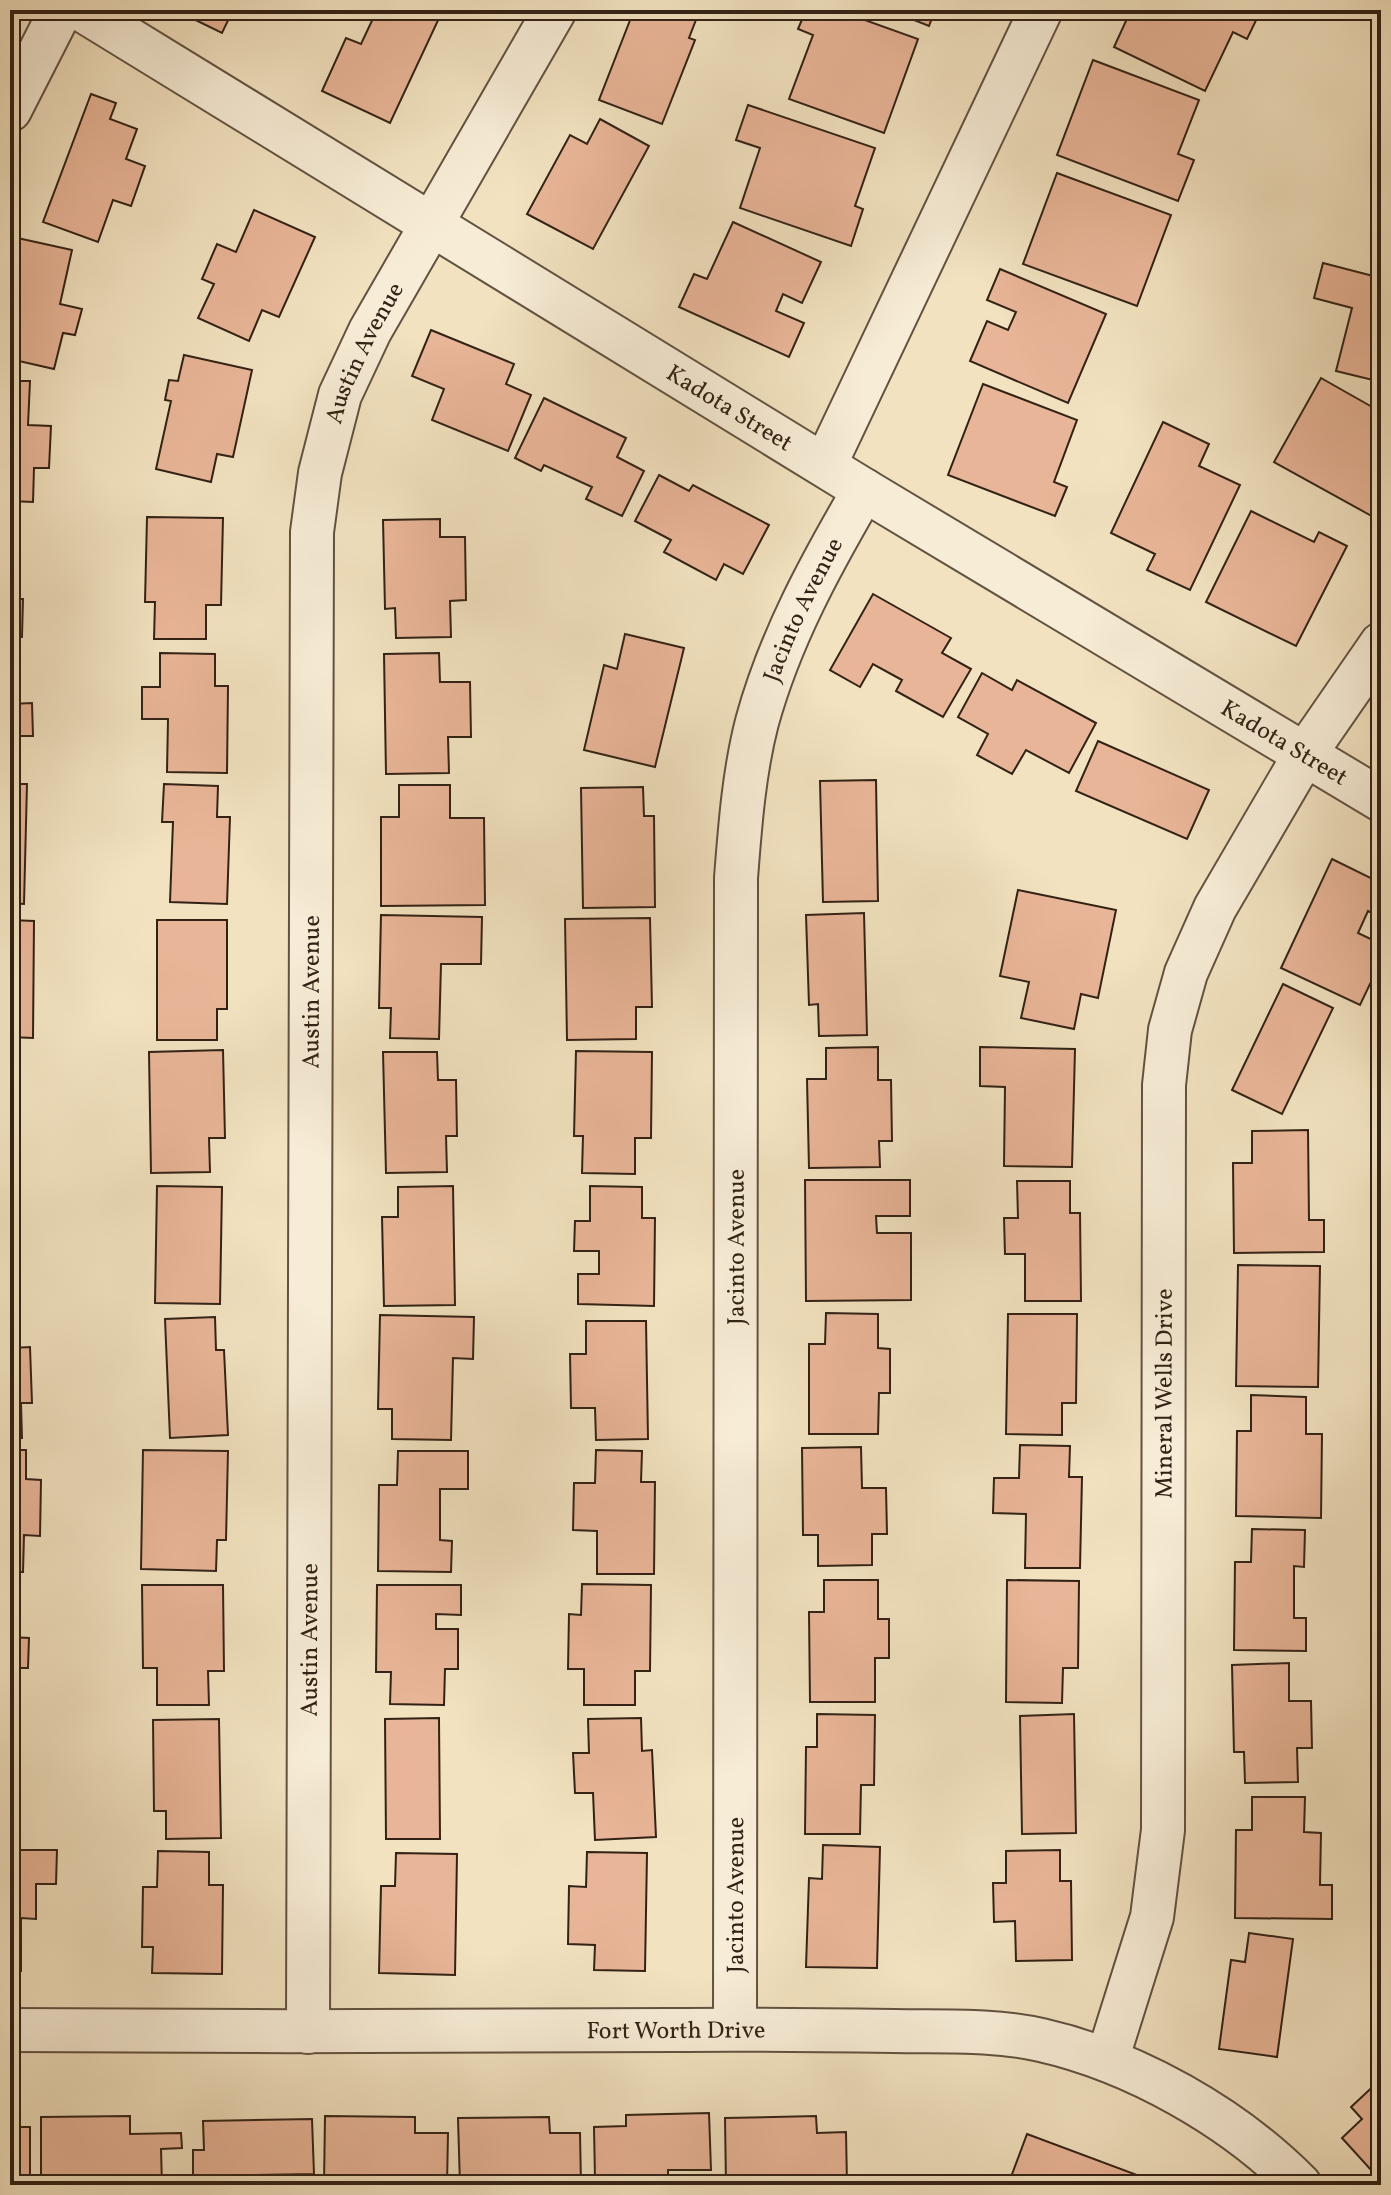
<svg xmlns="http://www.w3.org/2000/svg" width="1391" height="2195" font-family="Vollkorn,serif">
<style>
.building{fill:#e9b598;stroke:#322215;stroke-width:2}
.lines{fill:none;stroke-linecap:round;stroke-linejoin:round}
.street-casing{stroke:#625240;stroke-width:46}
.street{stroke:#f7ecd6;stroke-width:42}
.labels{text-anchor:middle;stroke-width:8;stroke-linejoin:round;paint-order:stroke}
.street-label{font-size:24px;fill:#322215;stroke:#f7ecd6}
</style>
<rect width="100%" height="100%" fill="#f2e2c0"/>
<filter id="stains"><feTurbulence type="fractalNoise" baseFrequency=".0025" numOctaves="4"/><feColorMatrix values="0 0 0 0 .2 0 0 0 0 .09 0 0 0 0 .02 0 0 0 .5 -.17"/></filter>
<radialGradient id="worn" r=".72"><stop offset=".6" stop-color="#630" stop-opacity="0"/><stop offset="1" stop-color="#630" stop-opacity=".3"/></radialGradient>
<g class="building">
<polygon points="175,10 233,10 222,33"/>
<polygon points="377,10 432,10 441,14 390,123 322,91 346,38 361,44"/>
<polygon points="634,10 699,12 689,38 695,40 662,124 599,100"/>
<polygon points="806,10 837,10 918,39 884,133 789,99 813,35 798,29"/>
<polygon points="889,10 935,10 929,26"/>
<polygon points="1131,10 1261,10 1247,39 1233,32 1205,91 1114,47"/>
<polygon points="1380,46 1381,46 1381,81 1374,79"/>
<polygon points="1093,60 1199,100 1178,154 1194,160 1178,201 1057,155"/>
<polygon points="91,94 116,103 110,119 137,129 126,159 145,166 131,206 113,200 98,242 43,222"/>
<polygon points="748,105 875,148 855,206 863,209 851,246 740,208 760,148 736,140"/>
<polygon points="600,119 649,146 593,249 527,214 570,135 587,144"/>
<polygon points="1057,173 1171,215 1137,306 1023,264"/>
<polygon points="254,210 315,237 279,317 262,310 249,341 198,318 214,284 202,279 217,244 236,252"/>
<polygon points="733,222 821,262 802,303 783,294 776,311 804,323 789,357 679,307 694,274 707,279"/>
<polygon points="13,237 72,250 60,304 82,309 75,335 63,333 54,369 10,359 10,249"/>
<polygon points="1323,263 1381,278 1381,382 1336,371 1352,308 1314,298"/>
<polygon points="1000,269 1106,314 1068,403 970,361 987,321 1008,330 1016,312 987,300"/>
<polygon points="431,330 514,364 506,384 531,395 508,451 432,420 444,389 412,376"/>
<polygon points="184,355 252,370 233,457 217,454 211,482 156,469 171,401 165,400 169,380 178,381"/>
<polygon points="1321,378 1381,412 1381,512 1377,519 1274,462"/>
<polygon points="10,381 30,381 28,425 51,426 49,468 34,468 33,502 10,501"/>
<polygon points="983,384 1077,420 1054,482 1067,487 1055,516 948,475"/>
<polygon points="544,398 626,438 617,457 644,471 622,516 586,499 592,487 544,465 541,471 515,458"/>
<polygon points="1163,422 1209,444 1199,466 1240,485 1190,590 1147,570 1155,554 1111,533"/>
<polygon points="659,475 689,491 693,485 769,525 743,574 724,564 716,580 664,552 671,540 635,521"/>
<polygon points="1251,511 1314,542 1319,532 1347,546 1296,646 1206,602"/>
<polygon points="147,517 223,518 221,605 206,605 206,639 154,639 155,602 145,602"/>
<polygon points="440,519 440,537 465,537 466,600 450,601 451,637 396,638 395,608 385,609 383,520"/>
<polygon points="10,521 12,521 11,599 23,599 22,637 10,637"/>
<polygon points="873,594 951,638 942,653 971,669 943,717 896,691 902,680 873,664 860,687 830,670"/>
<polygon points="625,634 684,648 655,767 584,750 604,665 617,669"/>
<polygon points="160,653 215,654 215,686 228,686 227,773 167,772 168,719 142,719 142,687 160,687"/>
<polygon points="439,653 440,682 470,682 471,737 448,737 449,773 386,774 384,654"/>
<polygon points="982,673 1012,690 1017,680 1096,723 1069,773 1026,750 1012,774 977,755 988,734 958,717"/>
<polygon points="32,703 33,736 18,736 19,771 10,771 10,704"/>
<polygon points="1098,741 1209,790 1187,839 1076,791"/>
<polygon points="876,780 878,901 823,902 820,781"/>
<polygon points="10,784 27,784 24,904 10,903"/>
<polygon points="164,784 218,786 217,817 230,817 227,904 170,902 173,822 162,822"/>
<polygon points="399,785 450,785 450,818 484,818 485,905 381,906 381,817 399,817"/>
<polygon points="643,787 644,816 654,816 655,907 583,908 581,788"/>
<polygon points="1332,859 1381,883 1381,918 1368,911 1358,933 1381,944 1381,961 1360,1005 1281,968"/>
<polygon points="1018,890 1116,910 1098,998 1081,994 1074,1029 1021,1018 1029,982 1000,976"/>
<polygon points="864,913 867,1035 819,1036 818,1004 809,1005 806,915"/>
<polygon points="381,915 482,917 481,964 441,964 439,1039 390,1038 391,1008 379,1008"/>
<polygon points="650,918 652,1007 636,1007 636,1039 567,1040 565,919"/>
<polygon points="10,920 34,921 33,1038 10,1037"/>
<polygon points="157,920 227,920 227,1009 217,1009 217,1040 157,1040"/>
<polygon points="1283,984 1333,1008 1282,1114 1232,1090"/>
<polygon points="878,1047 878,1080 891,1080 892,1141 879,1141 880,1167 809,1168 807,1079 826,1079 826,1048"/>
<polygon points="980,1047 1075,1049 1072,1167 1004,1166 1005,1087 980,1086"/>
<polygon points="223,1050 225,1138 209,1138 210,1172 151,1173 149,1052"/>
<polygon points="576,1051 652,1052 651,1138 635,1138 635,1174 582,1173 583,1136 574,1136"/>
<polygon points="383,1052 437,1052 438,1080 456,1080 457,1136 446,1136 447,1172 386,1173"/>
<polygon points="1308,1130 1309,1220 1324,1220 1324,1252 1234,1253 1233,1163 1252,1163 1252,1131"/>
<rect x="10" y="1135" width="9" height="35"/>
<polygon points="805,1180 910,1180 910,1216 876,1216 877,1233 911,1233 911,1300 806,1301"/>
<polygon points="1017,1181 1070,1181 1070,1213 1080,1213 1081,1301 1025,1301 1025,1254 1005,1254 1004,1218 1018,1218"/>
<polygon points="10,1186 19,1186 17,1303 10,1303"/>
<polygon points="157,1186 222,1187 220,1304 155,1303"/>
<polygon points="453,1186 455,1305 384,1306 382,1217 398,1217 398,1187"/>
<polygon points="590,1186 642,1187 642,1218 655,1218 654,1306 578,1304 578,1274 599,1274 599,1251 574,1251 575,1221 590,1221"/>
<polygon points="1238,1265 1320,1266 1318,1387 1236,1386"/>
<polygon points="826,1313 878,1314 878,1348 890,1349 890,1393 879,1393 878,1434 809,1434 809,1344 825,1344"/>
<polygon points="1008,1314 1077,1314 1076,1403 1062,1403 1062,1435 1006,1434"/>
<polygon points="380,1315 474,1317 473,1359 453,1358 451,1440 392,1439 392,1409 378,1409"/>
<polygon points="10,1317 13,1348 30,1347 32,1403 21,1403 22,1438 10,1438"/>
<polygon points="215,1317 216,1350 224,1350 228,1435 170,1438 165,1319"/>
<polygon points="586,1321 646,1321 648,1439 596,1440 595,1408 571,1408 570,1354 586,1354"/>
<polygon points="1251,1395 1306,1397 1306,1434 1322,1434 1321,1518 1236,1516 1237,1431 1251,1431"/>
<polygon points="1020,1445 1070,1446 1069,1477 1082,1477 1080,1568 1025,1568 1026,1514 993,1513 994,1478 1019,1478"/>
<polygon points="861,1447 862,1488 886,1488 887,1534 872,1534 872,1565 818,1566 818,1535 803,1535 802,1448"/>
<polygon points="10,1450 26,1450 26,1479 41,1480 40,1536 24,1535 23,1572 10,1572"/>
<polygon points="143,1450 228,1451 226,1540 217,1540 216,1571 141,1569"/>
<polygon points="596,1450 642,1451 641,1482 655,1482 654,1574 597,1574 597,1531 573,1530 574,1483 595,1483"/>
<polygon points="398,1451 468,1451 468,1489 440,1489 440,1540 452,1541 451,1572 378,1571 379,1485 397,1485"/>
<polygon points="1252,1529 1305,1530 1304,1567 1294,1566 1294,1618 1306,1618 1306,1651 1234,1650 1235,1562 1251,1562"/>
<polygon points="824,1580 878,1580 878,1619 889,1619 889,1658 875,1658 875,1702 810,1702 809,1612 824,1612"/>
<polygon points="1007,1580 1079,1581 1078,1668 1063,1668 1062,1703 1006,1702"/>
<polygon points="582,1584 651,1585 650,1671 635,1671 635,1705 584,1705 584,1669 568,1669 569,1614 581,1615"/>
<polygon points="142,1585 223,1585 224,1671 208,1671 209,1705 157,1705 157,1668 143,1668"/>
<polygon points="377,1585 461,1585 461,1615 436,1614 436,1629 458,1629 458,1669 445,1669 444,1705 390,1704 391,1672 376,1672"/>
<polygon points="10,1637 29,1638 28,1668 19,1668 18,1704 10,1704"/>
<polygon points="1289,1663 1289,1701 1311,1701 1312,1748 1297,1748 1298,1782 1245,1783 1244,1752 1234,1752 1232,1665"/>
<polygon points="817,1714 875,1715 874,1785 861,1785 860,1834 805,1834 806,1747 817,1747"/>
<polygon points="1074,1714 1076,1833 1022,1834 1020,1716"/>
<polygon points="439,1718 440,1839 386,1839 385,1719"/>
<polygon points="641,1718 642,1751 652,1750 656,1837 595,1840 593,1793 575,1793 573,1753 589,1753 588,1719"/>
<polygon points="10,1719 11,1799 20,1799 20,1839 10,1838"/>
<polygon points="219,1719 221,1838 166,1839 166,1811 154,1811 153,1720"/>
<polygon points="1252,1797 1305,1797 1304,1832 1321,1833 1320,1885 1332,1885 1332,1919 1235,1918 1236,1830 1252,1830"/>
<polygon points="823,1845 880,1847 877,1968 806,1967 809,1878 822,1879"/>
<polygon points="10,1850 57,1850 56,1884 36,1884 36,1919 21,1918 21,1971 10,1971"/>
<polygon points="1060,1850 1060,1881 1071,1881 1072,1960 1016,1961 1015,1921 994,1922 993,1883 1006,1883 1006,1851"/>
<polygon points="158,1851 209,1852 209,1885 223,1885 222,1974 152,1973 153,1947 142,1947 143,1887 157,1887"/>
<polygon points="587,1852 647,1853 645,1971 594,1970 595,1945 568,1944 569,1886 586,1887"/>
<polygon points="396,1853 457,1854 455,1975 379,1973 381,1886 395,1886"/>
<polygon points="1249,1933 1293,1939 1277,2057 1219,2049 1231,1960 1245,1962"/>
<polygon points="1381,2079 1381,2181 1342,2138 1362,2119 1351,2107"/>
<polygon points="709,2113 711,2170 668,2170 668,2185 630,2185 630,2179 595,2179 594,2127 626,2126 626,2115"/>
<polygon points="130,2116 130,2134 181,2133 182,2148 161,2149 162,2185 41,2185 41,2117"/>
<polygon points="325,2116 415,2117 415,2133 448,2133 447,2185 324,2185"/>
<polygon points="816,2116 817,2133 846,2132 847,2185 726,2185 725,2118"/>
<polygon points="549,2117 550,2133 580,2133 581,2185 545,2185 545,2175 491,2176 491,2185 460,2185 458,2118"/>
<polygon points="312,2119 314,2174 193,2176 193,2150 204,2150 203,2121"/>
<rect x="10" y="2127" width="20" height="54"/>
<polygon points="1027,2134 1137,2175 1133,2185 1008,2185"/>
</g>
<g class="lines">
<g class="street-casing">
<g id="street">
<path id="s1" d="M82 10 864 490 1381 800"/>
<polyline points="10,110 61,10"/>
<polyline points="825,465 1041,10"/>
<path id="s2" d="M735 2029 736 878C740 826 744 772 757 722 780 638 821 564 864 490"/>
<path id="s3" d="M10 2030C231 2032 452 2031 673 2030 746 2029 820 2030 894 2031 942 2032 993 2029 1041 2040 1134 2061 1233 2117 1300 2185"/>
<path id="s4" d="M308 2032 312 532 320 473 340 395 370 331 555 10"/>
<path id="s5" d="M1107 2060 1152 1917 1163 1830 1164 1085 1170 1030 1186 973 1215 908 1305 754 1381 644"/>
</g>
</g>
<use href="#street" class="street"/>
</g>
<g class="labels">
<g class="street-label">
<text dy="8" stroke="none"><textPath href="#s4" startOffset="1688">Austin Avenue</textPath></text>
<text dy="8" stroke="none"><textPath href="#s1" startOffset="760">Kadota Street</textPath></text>
<text dy="8" stroke="none"><textPath href="#s2" startOffset="1430">Jacinto Avenue</textPath></text>
<text dy="8" stroke="none"><textPath href="#s1" startOffset="1408">Kadota Street</textPath></text>
<text dy="8" stroke="none"><textPath href="#s4" startOffset="1040">Austin Avenue</textPath></text>
<text dy="8" stroke="none"><textPath href="#s2" startOffset="782">Jacinto Avenue</textPath></text>
<text dy="8" stroke="none"><textPath href="#s5" startOffset="674">Mineral Wells Drive</textPath></text>
<text dy="8" stroke="none"><textPath href="#s4" startOffset="392">Austin Avenue</textPath></text>
<text dy="8" stroke="none"><textPath href="#s2" startOffset="134">Jacinto Avenue</textPath></text>
<text dy="8" stroke="none"><textPath href="#s3" startOffset="666">Fort Worth Drive</textPath></text>
</g>
</g>
<rect width="1391" height="2195" fill="none" stroke="#f2e2c0" stroke-width="40"/>
<rect x="12" y="12" width="1367" height="2171" fill="none" stroke="#322215" stroke-width="4"/>
<rect x="20" y="20" width="1351" height="2155" fill="none" stroke="#322215" stroke-width="2"/>
<rect width="100%" height="100%" filter="url(#stains)"/>
<rect width="100%" height="100%" fill="url(#worn)"/>
</svg>
